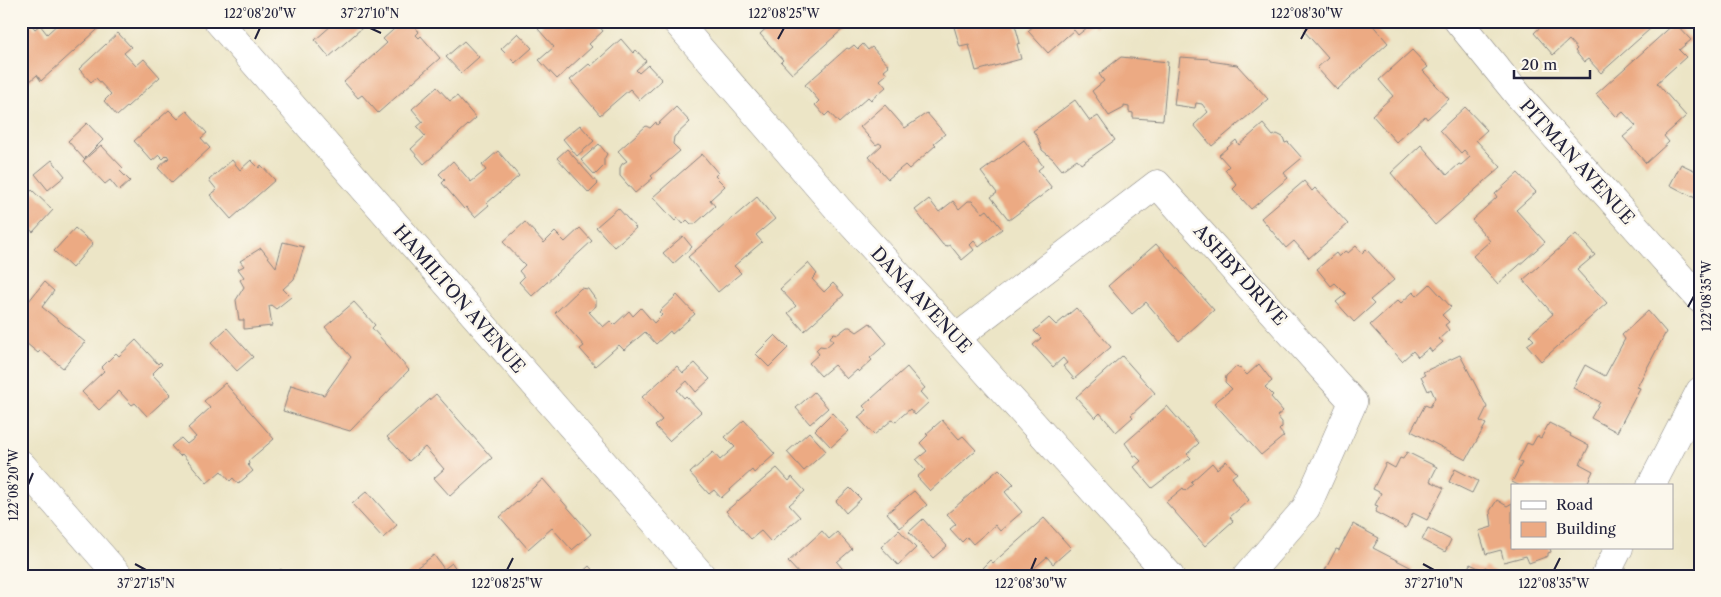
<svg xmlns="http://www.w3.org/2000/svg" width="1721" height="597" font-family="'Libre Caslon Text',serif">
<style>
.building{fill:#ecaa83}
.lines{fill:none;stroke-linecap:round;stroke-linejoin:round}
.minor-casing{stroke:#878480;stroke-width:29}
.minor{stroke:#fff;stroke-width:28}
.ticks{fill:none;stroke:#22223b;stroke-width:2}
.labels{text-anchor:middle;stroke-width:5;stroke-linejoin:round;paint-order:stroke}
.street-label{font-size:18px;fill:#22223b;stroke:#fbf7ec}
.neatline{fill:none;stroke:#22223b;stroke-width:2}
.ticks-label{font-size:12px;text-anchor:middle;fill:#22223b}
</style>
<rect width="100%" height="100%" fill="#fbf7ec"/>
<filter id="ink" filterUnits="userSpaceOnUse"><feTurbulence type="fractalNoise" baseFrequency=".02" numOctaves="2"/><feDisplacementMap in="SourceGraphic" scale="10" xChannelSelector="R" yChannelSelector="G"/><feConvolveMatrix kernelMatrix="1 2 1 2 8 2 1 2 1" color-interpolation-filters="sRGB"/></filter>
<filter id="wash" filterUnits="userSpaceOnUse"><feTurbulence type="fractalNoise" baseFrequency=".0096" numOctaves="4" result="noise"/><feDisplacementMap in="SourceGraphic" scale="20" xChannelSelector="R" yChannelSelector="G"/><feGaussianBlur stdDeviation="1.12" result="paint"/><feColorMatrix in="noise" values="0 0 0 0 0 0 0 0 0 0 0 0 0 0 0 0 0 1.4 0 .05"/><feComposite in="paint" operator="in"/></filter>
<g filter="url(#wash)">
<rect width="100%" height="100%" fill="#ece5c6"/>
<g id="blocks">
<g class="building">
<polygon points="21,21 28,21 35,29 40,25 47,34 61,21 107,21 41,81 37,75 21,89"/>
<polygon points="328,21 370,21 329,57 315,40 332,25"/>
<polygon points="403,21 405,23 410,21 419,32 416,35 419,38 421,36 440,58 378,113 362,95 358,98 344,82 387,43 383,39"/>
<polygon points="547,21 558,21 563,26 569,21 595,21 603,31 589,44 592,47 557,79 539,60 554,47 538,29"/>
<polygon points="774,21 781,21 787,28 795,21 837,21 843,29 792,74 781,62 783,60 760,34"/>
<polygon points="958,21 992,21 993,23 1014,21 1020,43 1017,44 1021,59 976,71 969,45 960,47 954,27 959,25"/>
<polygon points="1039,21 1101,21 1095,27 1093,23 1078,35 1074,30 1048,53 1028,31"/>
<polygon points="1314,21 1369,21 1388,43 1337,90 1317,68 1328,58 1304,31"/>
<polygon points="1547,21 1642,21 1650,29 1601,73 1588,59 1584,62 1575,51 1577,49 1569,40 1553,55 1534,33"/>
<polygon points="1675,23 1691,40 1679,50 1686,57 1657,83 1686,116 1664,136 1669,142 1646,163 1623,137 1636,126 1623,112 1617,117 1596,94"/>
<polygon points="118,33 131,47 124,53 136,66 144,59 160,77 117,116 104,101 111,94 96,78 91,82 79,69"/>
<polygon points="518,33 532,48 515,63 501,49"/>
<polygon points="621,39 633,53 636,50 646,61 636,70 639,73 648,65 662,80 640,100 630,89 600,115 570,80 589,64 591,66"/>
<polygon points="464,41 479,57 461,73 446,57"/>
<polygon points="863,44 868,50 872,47 889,66 884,70 887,74 880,80 886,87 871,100 868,97 839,123 829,112 825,116 815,105 819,101 805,85 847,48 849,49 854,45 858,49"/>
<polygon points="1412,50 1428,67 1423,71 1449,99 1427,119 1425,116 1396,142 1372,115 1393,96 1379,80"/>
<polygon points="1121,57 1168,62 1163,120 1133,118 1133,113 1129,112 1129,107 1124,106 1124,108 1109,116 1092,91 1104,81 1099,74"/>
<polygon points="1180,57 1210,59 1210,61 1237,65 1268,99 1212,146 1194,125 1208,112 1202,104 1196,103 1195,108 1174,105"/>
<polygon points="437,87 450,101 457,96 476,118 424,164 411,149 425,136 417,127 423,122 412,109"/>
<polygon points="1075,100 1090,121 1098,116 1115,140 1081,164 1077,159 1062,170 1053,159 1042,150 1038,138 1033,131"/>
<polygon points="885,105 905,128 927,113 945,134 934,143 936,145 909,169 905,165 888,179 869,157 882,145 879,143 876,145 860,127"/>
<polygon points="676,107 690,122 674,137 673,144 680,151 651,176 653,178 635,193 620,176 620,168 622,164 627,161 618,151 646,126 650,128 656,122 657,125"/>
<polygon points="1465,107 1487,130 1476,140 1501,167 1435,225 1391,173 1421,145 1447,175 1459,164 1461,165 1470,157 1464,150 1461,153 1440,130"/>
<polygon points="169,110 178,119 187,111 207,133 201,138 210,148 172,183 158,168 169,158 167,155 163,159 159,155 152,161 134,141"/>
<polygon points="87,123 103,140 84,159 68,141"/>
<polygon points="1263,124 1273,136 1277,134 1283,137 1285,143 1288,142 1302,158 1284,173 1288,178 1251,209 1233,189 1237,185 1225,170 1229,166 1219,155 1236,140 1239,145"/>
<polygon points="580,125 594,141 577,156 563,139"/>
<polygon points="1024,140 1043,166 1038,170 1052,188 1009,220 991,197 997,193 981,172"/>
<polygon points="599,144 607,154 604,159 604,166 595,175 581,160"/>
<polygon points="101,145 123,168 120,171 130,181 119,191 110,180 105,184 83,161"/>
<polygon points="567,149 598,184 589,193 557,158"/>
<polygon points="498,151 519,176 487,203 489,205 475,217 466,207 464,209 442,183 445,180 439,174 453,161 471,182 486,170 482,165"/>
<polygon points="702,154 718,173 715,176 725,186 710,200 715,206 695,224 691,224 687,220 683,224 678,218 675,221 653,197"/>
<polygon points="52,160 65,176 48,190 35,174"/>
<polygon points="232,160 240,170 251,160 259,168 261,165 275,180 231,219 210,195 217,190 209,180"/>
<polygon points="1681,164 1700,173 1700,204 1697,203 1699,200 1670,185"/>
<polygon points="1518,173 1536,192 1516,210 1545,242 1498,284 1473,256 1490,241 1472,220 1497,197 1495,194"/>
<polygon points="1304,181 1312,191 1315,188 1348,224 1309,258 1294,241 1286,248 1261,218"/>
<polygon points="32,190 53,210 33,232 21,222 21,201"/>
<polygon points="757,197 775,219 756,235 762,242 734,266 741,273 718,292 688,257"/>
<polygon points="929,199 939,212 953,201 959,209 968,201 972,201 983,213 987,210 1002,229 979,247 974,241 970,245 974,250 962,260 950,245 948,246 943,245 915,210"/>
<polygon points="618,208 636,228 614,247 596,227"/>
<polygon points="525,222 544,243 555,232 565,242 580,228 592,241 532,296 519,282 524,277 519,271 525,265 503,242"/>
<polygon points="75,228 93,244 72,268 54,251"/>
<polygon points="1576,234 1595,255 1577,270 1607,303 1541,361 1527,345 1534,340 1529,335 1553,314 1523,280"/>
<polygon points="21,236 29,243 21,252"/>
<polygon points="683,236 692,247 673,264 663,253"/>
<polygon points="283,242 304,247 294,279 283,289 291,297 276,309 271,305 269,306 272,326 244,329 244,320 239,320 236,300 244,287 240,280 244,277 238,269 244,266 240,261 261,248 276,267"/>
<polygon points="1156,244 1214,310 1179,341 1146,302 1132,314 1108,286"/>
<polygon points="1356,246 1362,253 1366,249 1394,280 1370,300 1374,304 1354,322 1336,302 1346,294 1335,283 1331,286 1317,269 1336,253 1339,257 1345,251 1348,253"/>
<polygon points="808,263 817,274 812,279 824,292 833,283 844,295 804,331 788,313 796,306 780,289"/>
<polygon points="44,282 54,291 42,307 85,342 63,368 41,350 38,353 26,343 24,347 21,345 21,311"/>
<polygon points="1430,284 1451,307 1442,315 1449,322 1445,325 1449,330 1439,339 1443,342 1432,352 1429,348 1418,357 1413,351 1402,361 1370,325 1398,300 1401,303 1413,292 1417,296"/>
<polygon points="581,288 588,289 596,300 596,306 589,312 603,327 610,321 614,325 629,311 633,316 641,308 654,323 662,315 659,312 677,295 695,314 672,334 670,331 656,344 645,332 624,350 619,345 595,366 580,349 584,346 555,313"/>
<polygon points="354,302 375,325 372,328 409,370 350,431 283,411 291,385 324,395 351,357 325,327"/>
<polygon points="1076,308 1111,347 1074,379 1063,366 1067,363 1063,358 1053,367 1033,345 1041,338 1034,331 1049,318 1056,325"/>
<polygon points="1648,311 1666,332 1637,387 1640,388 1617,432 1591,418 1600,402 1573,388 1585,365 1605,376 1625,339 1622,335"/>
<polygon points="870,323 887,343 870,358 872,360 859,372 857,370 847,379 834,365 821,376 809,363 819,354 816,350 820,346 826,347 833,341 830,337 834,333 838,334 847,327 850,327 857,332"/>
<polygon points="227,328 253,357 237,371 211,343"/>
<polygon points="775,335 788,348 769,367 756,354"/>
<polygon points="136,340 158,364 160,362 162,364 152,374 171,394 147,416 135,403 132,405 119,391 99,410 82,392 104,371 101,368 116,353 119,356"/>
<polygon points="1460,355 1487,407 1480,421 1486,424 1466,460 1411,431 1425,405 1430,407 1435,398 1431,389 1428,391 1421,376 1425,375 1423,372"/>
<polygon points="1122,356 1155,393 1131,415 1133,417 1116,432 1100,413 1095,418 1076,397"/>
<polygon points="695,363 710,379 696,392 687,381 677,390 684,398 686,396 701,412 669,441 655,426 662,420 642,397 677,366 683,373"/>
<polygon points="1259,364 1272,381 1265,387 1273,395 1271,397 1283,411 1277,416 1282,422 1282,427 1279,430 1284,436 1261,455 1214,403 1232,389 1225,382 1226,376 1236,367 1241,369 1247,375"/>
<polygon points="907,367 925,388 920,392 929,402 915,415 910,409 895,422 892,420 874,435 858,417 867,410 863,406"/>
<polygon points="225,383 274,439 248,461 249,464 248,465 253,471 238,484 233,478 230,481 221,471 207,483 182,454 180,456 171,446 181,438 187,444 196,437 188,428 210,408 204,401"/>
<polygon points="814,392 828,408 810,424 796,408"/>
<polygon points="436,394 492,458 450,496 434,478 444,469 425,447 409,461 387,437"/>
<polygon points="1167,406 1199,443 1187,454 1191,458 1152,488 1134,467 1141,461 1136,456 1134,456 1125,443"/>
<polygon points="832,413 849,431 831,447 815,430"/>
<polygon points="744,420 775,454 754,473 752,470 721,498 714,490 709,494 690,473 713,452 720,460 735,447 725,437"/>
<polygon points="942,420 959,439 963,436 976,450 930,491 917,477 925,470 916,460 927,451 920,443 928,435 926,434"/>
<polygon points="1549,423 1571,434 1570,436 1589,446 1580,464 1593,471 1586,486 1520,486 1512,482 1522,463 1518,461 1527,443 1532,445 1537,436 1541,438"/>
<polygon points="809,432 826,451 804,471 787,452"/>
<polygon points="1407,452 1437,467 1430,481 1444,488 1427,520 1413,513 1406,528 1375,512 1378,506 1375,505 1381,493 1373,489 1386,463 1395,468 1400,458 1403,459"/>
<polygon points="1226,461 1237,473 1232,477 1249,500 1230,517 1233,521 1205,546 1166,502 1183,488 1185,491 1193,484 1191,482 1212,463 1217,469"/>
<polygon points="777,468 789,481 792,477 805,491 789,505 800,517 771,542 761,531 751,539 726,511"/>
<polygon points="999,469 1014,484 1005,492 1022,512 1000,531 995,525 973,544 967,537 962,542 950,529 956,524 947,514"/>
<polygon points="1455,469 1478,481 1472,493 1449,482"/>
<polygon points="543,479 591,534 572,550 552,528 528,549 500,517"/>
<polygon points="850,488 861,499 846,513 836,501"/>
<polygon points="367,491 397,525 383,538 352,504"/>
<polygon points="914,491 927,505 900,528 887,513"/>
<polygon points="1497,500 1507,506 1512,503 1512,548 1550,548 1551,552 1548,553 1548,556 1529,563 1526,556 1504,562 1501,550 1486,554 1479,531 1492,527 1490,511"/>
<polygon points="1044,518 1071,548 1053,564 1047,557 1025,576 983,576 988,572 983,567 990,560 993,563"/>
<polygon points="923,519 947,546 933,558 909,532"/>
<polygon points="1353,524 1379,538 1373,548 1412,568 1408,576 1322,576 1336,549 1339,550"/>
<polygon points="1428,528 1451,540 1445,552 1422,540"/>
<polygon points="899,530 916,548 898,565 881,547"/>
<polygon points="822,531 829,539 837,532 852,549 837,562 846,573 842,576 801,576 788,562"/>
<polygon points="1698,544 1700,544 1700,576 1696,576"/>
<polygon points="434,555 444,569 452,563 461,576 405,576"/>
<polygon points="1470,564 1483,570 1485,567 1502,576 1464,576"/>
<polygon points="589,566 598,576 578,576"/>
<polygon points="281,569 286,576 273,576"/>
</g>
</g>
</g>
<g filter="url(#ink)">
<use href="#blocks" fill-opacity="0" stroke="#878480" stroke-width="1"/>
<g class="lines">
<g class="minor-casing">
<g id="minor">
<polyline points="218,21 702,576"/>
<polyline points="676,21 838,209 956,338 1170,576"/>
<polyline points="1458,21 1519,96 1700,299"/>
<polyline points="956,338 1157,184 1353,402 1306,508 1247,576"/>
<polyline points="21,464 119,576"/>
<polyline points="1651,486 1700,391"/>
<polyline points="1605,576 1619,548"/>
</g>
</g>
<use href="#minor" class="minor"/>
</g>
</g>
<path class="ticks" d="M370 28 381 33M255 39 260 28M778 39 784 28M1301 39 1307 28M1688 307 1694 296M28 485 33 473M135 564 146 570M1423 564 1434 570M507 570 513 558M1031 570 1036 558M1554 570 1560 558"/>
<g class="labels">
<g class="street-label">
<text transform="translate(1577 162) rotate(48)" y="6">PITMAN AVENUE</text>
<text transform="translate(1240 275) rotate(48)" y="6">ASHBY DRIVE</text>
<text transform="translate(459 299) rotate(49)" y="6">HAMILTON AVENUE</text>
<text transform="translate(921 300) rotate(47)" y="6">DANA AVENUE</text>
</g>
</g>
<rect width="1721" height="597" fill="none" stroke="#fbf7ec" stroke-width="55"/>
<rect x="1511" y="484" width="162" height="65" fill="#fbf7ec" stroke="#a4a2a5"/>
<rect x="1521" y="501" width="25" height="8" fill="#ffffff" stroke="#a4a2a5"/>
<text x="1556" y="510" font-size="15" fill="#22223b">Road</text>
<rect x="1521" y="522" width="25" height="15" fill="#ecaa83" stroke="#a4a2a5"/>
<text x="1556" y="534" font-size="15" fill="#22223b">Building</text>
<path d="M1514 70v8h76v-8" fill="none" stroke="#22223b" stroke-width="2.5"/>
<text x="1521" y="70" font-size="15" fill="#22223b" stroke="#fbf7ec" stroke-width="4" paint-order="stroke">20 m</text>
<rect x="28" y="28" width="1666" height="542" class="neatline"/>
<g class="ticks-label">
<text x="260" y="18">122°08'20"W</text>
<text x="370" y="18">37°27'10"N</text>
<text x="784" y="18">122°08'25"W</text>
<text x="1307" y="18">122°08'30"W</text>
<text transform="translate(1707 296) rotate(-90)" y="4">122°08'35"W</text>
<text transform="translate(14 485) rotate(-90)" y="4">122°08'20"W</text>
<text x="146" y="588">37°27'15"N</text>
<text x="507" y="588">122°08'25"W</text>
<text x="1031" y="588">122°08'30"W</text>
<text x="1434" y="588">37°27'10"N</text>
<text x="1554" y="588">122°08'35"W</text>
</g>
</svg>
